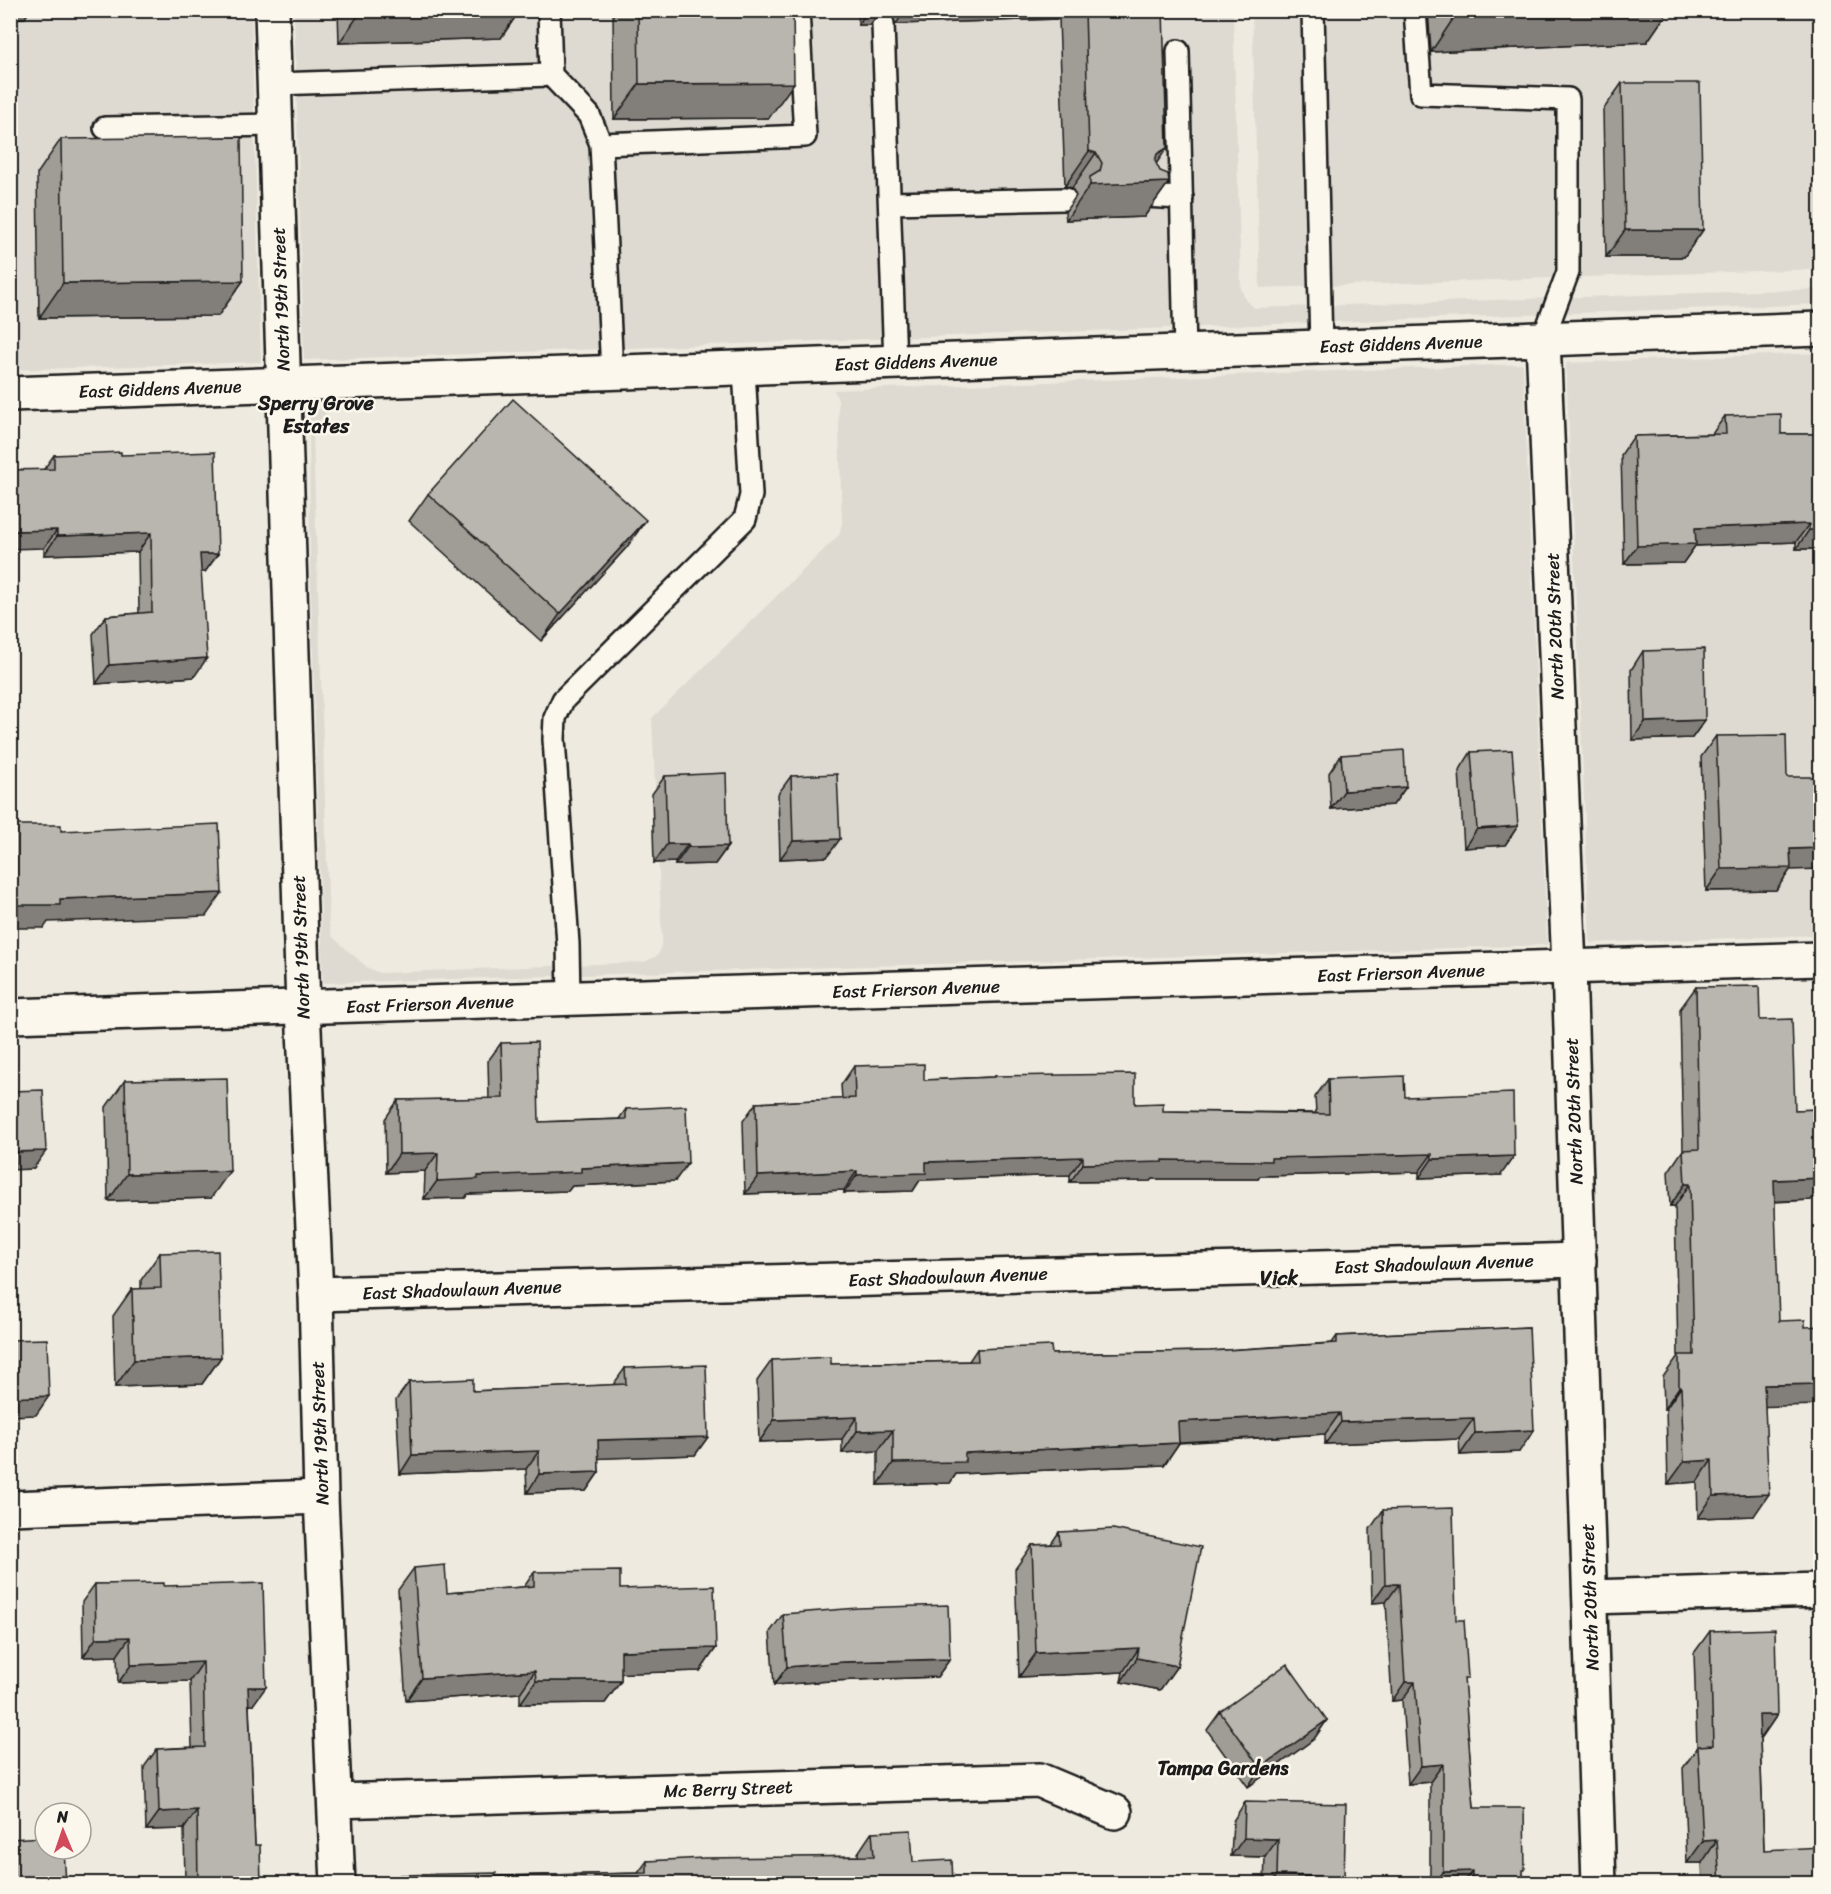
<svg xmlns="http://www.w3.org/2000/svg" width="1831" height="1894" font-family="Sriracha,sans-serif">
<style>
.built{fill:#dedad1}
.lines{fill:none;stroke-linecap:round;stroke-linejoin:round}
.service-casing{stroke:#1c1c1c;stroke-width:26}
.minor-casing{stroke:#1c1c1c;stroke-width:38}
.service{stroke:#fbf7ec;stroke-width:21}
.minor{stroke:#fbf7ec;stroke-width:33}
.wall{fill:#9f9d96;stroke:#1c1c1c;stroke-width:1.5}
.shaded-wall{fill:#827f7a;stroke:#1c1c1c;stroke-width:1.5}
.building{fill:#b9b6af;stroke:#1c1c1c;stroke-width:1.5}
.labels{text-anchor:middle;stroke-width:5;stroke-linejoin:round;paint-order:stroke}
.street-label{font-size:18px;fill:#1c1c1c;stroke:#fbf7ec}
.neighbourhood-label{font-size:20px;font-weight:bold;fill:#1c1c1c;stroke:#fbf7ec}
</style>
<rect width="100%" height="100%" fill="#eeeadf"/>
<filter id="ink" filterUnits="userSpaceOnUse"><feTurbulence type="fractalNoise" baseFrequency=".0167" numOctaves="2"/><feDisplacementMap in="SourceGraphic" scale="12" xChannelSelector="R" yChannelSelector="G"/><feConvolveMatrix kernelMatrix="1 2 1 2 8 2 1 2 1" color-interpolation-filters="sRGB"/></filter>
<g filter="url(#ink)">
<g class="built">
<polygon points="10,11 251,11 261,362 11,370"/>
<polygon points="294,11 1233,11 1241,289 1246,301 1255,308 1820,289 1820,304 304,360"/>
<polygon points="1252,11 1820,11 1820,269 1260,288"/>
<polygon points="1820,353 1820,935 1590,943 1566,363"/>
<polygon points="1523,364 1547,945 323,983 310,560 309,412 306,412 306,409 330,408 315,426 313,437 329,925 332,936 336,940 368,968 380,973 644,962 655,957 659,953 662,940 652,718 839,535 842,523 838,400 834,390"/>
</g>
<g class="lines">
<g class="service-casing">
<g id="service">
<polyline points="549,10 551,75 589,115 601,144 805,136 798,10"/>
<polyline points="1313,10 1321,347"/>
<polyline points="1415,10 1421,94 1568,99 1568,272 1543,339"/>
<polyline points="883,24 895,363"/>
<polyline points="1178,51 1185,353"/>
<polyline points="275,84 551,75"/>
<polyline points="105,128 275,125"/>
<polyline points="601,144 612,373"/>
<polyline points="1143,196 1182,198"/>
<polyline points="890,203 1065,199"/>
<polyline points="569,1000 568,944 554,739 555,718 563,700 745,519 751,495 744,369"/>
</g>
</g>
<g class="minor-casing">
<g id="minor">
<polyline points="272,10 303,1008 316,1294 321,1497 338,1884"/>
<polyline points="1543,339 1569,968 1599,1884"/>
<polyline points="10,394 1820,329"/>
<polyline points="10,1016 1820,959"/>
<polyline points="316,1294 1579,1260"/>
<polyline points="10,1508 321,1497"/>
<polyline points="1590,1597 1820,1590"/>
<polyline points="335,1801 1039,1780 1115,1812"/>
</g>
</g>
<use href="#service" class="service"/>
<use href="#minor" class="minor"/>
</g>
<g class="wall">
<polygon points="338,10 520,10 501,38 339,43"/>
<polygon points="613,10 793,10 769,118 614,119"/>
<polygon points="858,10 1174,10 1170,16 1163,17 1156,164 1160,171 1169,182 1144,217 1066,220 1065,212 1076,196 1072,188 1065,186 1059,19 896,24 893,17 883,11 879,13 870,25 858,25"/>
<polygon points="1428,10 1669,10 1647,42 1431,52"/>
<polygon points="1622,83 1703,230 1684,257 1606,257 1603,110"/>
<polygon points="61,139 243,281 218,316 39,318 37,174"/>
<polygon points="1725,416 1781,434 1821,434 1821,549 1796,549 1796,542 1695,546 1683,563 1624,564 1621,455 1634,436 1712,434"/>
<polygon points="54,455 121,455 218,554 205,572 201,572 194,677 96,684 93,634 106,616 139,613 138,552 44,555 44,469"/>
<polygon points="428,494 627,547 541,641 409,521"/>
<polygon points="1643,651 1705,720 1692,738 1632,740 1631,670"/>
<polygon points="1716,736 1790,870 1776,890 1706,891 1701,757"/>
<polygon points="1471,752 1518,826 1505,845 1464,848 1459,771"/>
<polygon points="1341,755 1406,787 1393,805 1331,809 1329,773"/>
<polygon points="665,776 728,846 715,864 675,865 675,862 654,863 652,794"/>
<polygon points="791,776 827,857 780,859 778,794"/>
<polygon points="1696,987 1760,1020 1795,1110 1821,1109 1821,1187 1811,1200 1775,1202 1765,1407 1754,1516 1698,1518 1697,1482 1668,1484 1666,1409 1664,1409 1663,1377 1678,1356 1675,1206 1670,1206 1668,1172 1683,1150 1680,1009"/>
<polygon points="501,1043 539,1122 619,1119 626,1109 675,1181 572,1186 568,1191 468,1194 465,1198 424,1199 425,1171 386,1173 385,1119 398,1100 489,1099 488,1061"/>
<polygon points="854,1066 924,1080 993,1077 994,1076 1135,1104 1163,1111 1316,1113 1315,1097 1328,1079 1405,1097 1501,1175 1419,1178 1419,1172 1260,1176 1258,1179 1152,1179 1150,1181 1070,1182 1070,1175 920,1180 913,1191 844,1193 844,1190 745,1194 743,1121 756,1103 842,1099 841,1085"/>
<polygon points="125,1080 211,1198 108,1201 106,1107"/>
<polygon points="160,1253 221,1357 202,1384 115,1387 113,1316 132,1289 141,1289 141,1280"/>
<polygon points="1529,1327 1519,1452 1460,1455 1459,1439 1325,1444 1325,1434 1179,1443 1164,1465 956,1474 950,1483 878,1485 878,1451 842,1453 842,1439 759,1442 757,1381 772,1360 831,1364 969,1361 977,1349 1052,1354 1210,1351 1332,1343 1337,1336"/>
<polygon points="625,1368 708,1437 695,1455 598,1458 599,1472 586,1491 527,1493 526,1469 400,1474 396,1400 409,1382 473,1391 613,1385"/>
<polygon points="1383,1510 1456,1620 1464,1683 1474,1808 1523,1873 1523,1884 1430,1884 1430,1782 1408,1784 1402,1700 1392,1701 1386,1602 1372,1603 1370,1529"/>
<polygon points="1059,1532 1177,1666 1160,1690 1121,1682 1123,1672 1019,1677 1015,1569 1032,1545 1051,1544"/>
<polygon points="414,1568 447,1593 524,1587 534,1572 620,1589 716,1648 700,1671 621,1673 621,1681 605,1703 520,1704 520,1693 406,1701 398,1590"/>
<polygon points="95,1584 164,1586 253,1705 249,1705 255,1845 261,1884 185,1884 184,1829 146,1830 144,1767 157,1749 192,1747 190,1681 118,1683 117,1656 83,1657 82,1602"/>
<polygon points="783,1614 950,1659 937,1677 830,1681 774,1685 770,1632"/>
<polygon points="1710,1631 1777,1715 1762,1737 1760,1737 1764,1850 1821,1884 1703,1884 1702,1863 1687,1863 1683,1768 1697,1748 1694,1653"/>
<polygon points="1220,1712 1327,1720 1314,1739 1248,1787 1207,1730"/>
<polygon points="1245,1802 1344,1877 1339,1884 1264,1884 1265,1857 1231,1856 1233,1821"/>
<polygon points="872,1832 913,1862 953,1884 394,1884 400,1875 496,1876 638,1873 647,1861 858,1856 858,1853"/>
</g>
<g class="shaded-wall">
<polygon points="10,10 30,10 25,18 10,18"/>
<polygon points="362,10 520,10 501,38 339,43"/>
<polygon points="868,10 884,10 879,13 870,25 858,25"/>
<polygon points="905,10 1065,10 1059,19 896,24"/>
<polygon points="1142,10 1174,10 1170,16 1138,17"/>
<polygon points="1590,10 1669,10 1647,42 1431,52 1455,16"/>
<polygon points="794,83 769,118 614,119 639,84"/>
<polygon points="1167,148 1143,183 1169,182 1144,217 1066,220 1090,185"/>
<polygon points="1089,151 1096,153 1072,188 1065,186"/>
<polygon points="1625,230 1703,230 1684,257 1606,257"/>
<polygon points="243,281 218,316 39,318 63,283"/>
<polygon points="646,520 627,547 541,641 560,614"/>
<polygon points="1809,524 1796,542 1695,546 1683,563 1624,564 1637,546 1695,528"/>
<polygon points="57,530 44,548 10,549 10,531"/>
<polygon points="1809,530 1821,530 1821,549 1796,549"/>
<polygon points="151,533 138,552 44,555 57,536"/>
<polygon points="200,554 218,554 205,572 187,573"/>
<polygon points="207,658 194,677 96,684 109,665"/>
<polygon points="1705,720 1692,738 1632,740 1645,722"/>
<polygon points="1406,787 1393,805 1331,809 1344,791"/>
<polygon points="1518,826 1505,845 1464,848 1477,829"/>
<polygon points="840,839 827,857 780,859 793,841"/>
<polygon points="667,844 688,844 675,862 654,863"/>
<polygon points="728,846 715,864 675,865 688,847"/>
<polygon points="1821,848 1821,869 1790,870 1776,890 1706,891 1721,869 1790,849"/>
<polygon points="222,893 206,916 48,922 44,928 10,928 10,905 60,899"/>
<polygon points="46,1151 33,1169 10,1170 10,1152"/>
<polygon points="438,1153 425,1171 386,1173 399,1154"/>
<polygon points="1432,1154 1419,1172 1260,1176 1258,1179 1152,1179 1150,1181 1070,1182 1083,1164 1163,1160"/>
<polygon points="1514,1156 1501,1175 1419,1178 1432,1159"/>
<polygon points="1083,1157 1070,1175 920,1180 913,1191 844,1193 857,1175 926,1162"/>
<polygon points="688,1163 675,1181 572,1186 568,1191 468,1194 465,1198 424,1199 437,1181 478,1176 581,1168"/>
<polygon points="230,1171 211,1198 108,1201 127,1174"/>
<polygon points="857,1171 844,1190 745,1194 758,1176"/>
<polygon points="1821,1178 1821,1187 1811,1200 1758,1202 1774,1180"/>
<polygon points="1685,1184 1690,1184 1675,1206 1670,1206"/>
<polygon points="221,1357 202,1384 115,1387 134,1360"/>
<polygon points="1821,1384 1821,1405 1748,1407 1764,1385"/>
<polygon points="1679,1387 1681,1387 1666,1409 1664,1409"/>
<polygon points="49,1396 36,1415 10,1416 10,1398"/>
<polygon points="1340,1413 1325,1434 1163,1443 1178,1422"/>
<polygon points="857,1417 842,1439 759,1442 774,1420"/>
<polygon points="1474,1418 1459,1439 1325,1444 1341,1422"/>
<polygon points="893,1430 878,1451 842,1453 857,1431"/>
<polygon points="1534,1430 1519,1452 1460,1455 1475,1433"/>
<polygon points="708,1437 695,1455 585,1459 598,1440"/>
<polygon points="1179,1443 1164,1465 956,1474 950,1483 878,1485 893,1463 965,1453"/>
<polygon points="539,1451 526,1469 400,1474 412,1455"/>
<polygon points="1712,1460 1697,1482 1668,1484 1684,1462"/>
<polygon points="599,1472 586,1491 527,1493 539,1474"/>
<polygon points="1769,1494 1754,1516 1698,1518 1713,1496"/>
<polygon points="1385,1584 1399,1584 1386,1602 1372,1603"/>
<polygon points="130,1637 117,1656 83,1657 96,1638"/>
<polygon points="716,1648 700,1671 605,1674 621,1651"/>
<polygon points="1139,1648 1123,1672 1019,1677 1036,1653"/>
<polygon points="1137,1658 1177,1666 1160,1690 1121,1682"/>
<polygon points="950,1659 937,1677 830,1681 774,1685 787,1667 843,1662"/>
<polygon points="203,1662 190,1681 118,1683 131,1665"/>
<polygon points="535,1671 520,1693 406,1701 422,1678"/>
<polygon points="536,1681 621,1681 605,1703 520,1704"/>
<polygon points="1405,1682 1415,1682 1402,1700 1392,1701"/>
<polygon points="248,1687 266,1687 253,1705 235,1706"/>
<polygon points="1759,1715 1777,1715 1762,1737 1743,1737"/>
<polygon points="1327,1720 1314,1739 1248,1787 1260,1768"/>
<polygon points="1443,1764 1430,1782 1408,1784 1421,1766"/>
<polygon points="197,1810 184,1829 146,1830 159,1812"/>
<polygon points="1244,1838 1278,1839 1265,1857 1231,1856"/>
<polygon points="1717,1840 1702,1863 1687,1863 1703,1841"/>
<polygon points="1472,1871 1463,1884 1435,1884 1443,1872"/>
<polygon points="1277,1875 1344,1877 1339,1884 1271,1884"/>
</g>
<g class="building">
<polygon points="638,10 793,10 794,83 639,84"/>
<polygon points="1085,10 1163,10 1167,148 1157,154 1155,161 1160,171 1168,174 1169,182 1090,185 1090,177 1100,171 1102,163 1096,153 1089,151"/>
<polygon points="1455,10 1590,10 1455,16"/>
<polygon points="1622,83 1700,83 1703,230 1625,230"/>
<polygon points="241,137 243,281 63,283 61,139"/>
<polygon points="513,399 646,520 560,614 428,494"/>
<polygon points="1781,414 1781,434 1821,434 1821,530 1809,530 1809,524 1695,528 1696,544 1637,546 1634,436 1726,434 1725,416"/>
<polygon points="121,452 121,455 215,452 218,554 200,554 207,658 109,665 106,616 152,612 151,533 57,536 57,530 10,531 10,470 54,469 54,455"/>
<polygon points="1704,649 1705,720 1645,722 1643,651"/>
<polygon points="1786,735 1787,777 1821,777 1821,848 1790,849 1791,868 1721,869 1716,736"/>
<polygon points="1404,750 1406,787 1344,791 1341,755"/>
<polygon points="1512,750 1518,826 1477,829 1471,752"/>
<polygon points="726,773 728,846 688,847 688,844 667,844 665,776"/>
<polygon points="837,774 840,839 793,841 791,776"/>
<polygon points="219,824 222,893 60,899 60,905 10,905 10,825 61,825 61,831"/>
<polygon points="1759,986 1760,1020 1792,1019 1795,1110 1821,1109 1821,1178 1774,1180 1779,1321 1805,1320 1805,1327 1821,1326 1821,1384 1764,1385 1769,1494 1713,1496 1712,1460 1684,1462 1681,1387 1679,1387 1679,1355 1694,1355 1690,1184 1685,1184 1683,1150 1699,1149 1696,987"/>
<polygon points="537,1042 539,1122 626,1119 626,1109 686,1106 688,1163 581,1168 581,1172 478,1176 478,1179 437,1181 438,1153 399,1154 398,1100 503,1098 501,1043"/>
<polygon points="924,1064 924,1080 994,1077 994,1076 1135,1074 1135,1104 1163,1103 1163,1111 1329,1114 1328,1079 1404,1076 1405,1097 1513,1093 1514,1156 1432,1159 1432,1154 1271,1158 1271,1161 1163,1160 1163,1162 1083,1164 1083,1157 926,1162 926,1173 857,1175 857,1171 758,1176 756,1103 855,1098 854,1066"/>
<polygon points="227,1078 230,1171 127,1174 125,1080"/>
<polygon points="43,1090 46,1151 10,1152 10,1091"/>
<polygon points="218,1251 221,1357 134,1360 132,1289 161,1288 160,1253"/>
<polygon points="1529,1327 1534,1430 1475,1433 1474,1418 1341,1422 1340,1413 1178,1422 1179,1443 965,1453 965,1462 893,1463 893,1430 857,1431 857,1417 774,1420 772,1360 831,1357 831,1364 978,1361 977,1349 1051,1346 1052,1354 1210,1351 1337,1343 1337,1336"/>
<polygon points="47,1339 49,1396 10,1398 10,1340"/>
<polygon points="706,1365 708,1437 598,1440 599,1472 539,1474 539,1451 412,1455 409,1382 473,1379 473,1391 626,1384 625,1368"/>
<polygon points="1453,1508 1456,1620 1464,1620 1468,1678 1464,1678 1474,1808 1524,1808 1525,1870 1523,1870 1523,1884 1472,1884 1472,1871 1443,1872 1443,1764 1421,1766 1415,1682 1405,1682 1399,1584 1385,1584 1383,1510"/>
<polygon points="1113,1529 1201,1547 1177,1666 1137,1658 1139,1648 1036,1653 1032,1545 1060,1544 1059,1532"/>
<polygon points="445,1565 447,1593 534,1586 534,1572 620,1571 620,1589 714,1586 716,1648 621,1651 621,1681 536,1681 535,1671 422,1678 414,1568"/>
<polygon points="164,1583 164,1586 263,1583 266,1687 248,1687 255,1845 260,1845 261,1884 198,1884 197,1810 159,1812 157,1749 205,1747 203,1662 131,1665 130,1637 96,1638 95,1584"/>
<polygon points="948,1605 950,1659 843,1662 787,1667 783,1614 858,1608"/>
<polygon points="1775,1629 1777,1715 1759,1715 1764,1850 1821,1847 1821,1884 1720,1884 1717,1840 1703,1841 1698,1746 1713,1745 1710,1631"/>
<polygon points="1287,1664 1327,1720 1260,1768 1220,1712"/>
<polygon points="1245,1802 1346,1804 1344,1877 1277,1875 1278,1839 1244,1838"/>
<polygon points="911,1830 913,1862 952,1860 953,1884 401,1884 400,1875 496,1873 496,1876 647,1873 647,1861 704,1858 874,1856 872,1832"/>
<polygon points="45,1837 45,1849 64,1849 66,1884 10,1884 10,1839"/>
</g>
</g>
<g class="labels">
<g class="street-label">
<text transform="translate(281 299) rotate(-92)" y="6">North 19th Street</text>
<text transform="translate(1401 344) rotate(-2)" y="6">East Giddens Avenue</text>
<text transform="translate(916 362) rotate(-2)" y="6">East Giddens Avenue</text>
<text transform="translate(160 389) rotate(-2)" y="6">East Giddens Avenue</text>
<text transform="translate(1555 626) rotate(-92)" y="6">North 20th Street</text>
<text transform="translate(301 947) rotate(-92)" y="6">North 19th Street</text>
<text transform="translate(1401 973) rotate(-2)" y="6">East Frierson Avenue</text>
<text transform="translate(916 989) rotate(-2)" y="6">East Frierson Avenue</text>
<text transform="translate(430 1004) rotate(-2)" y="6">East Frierson Avenue</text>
<text transform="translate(1574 1111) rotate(-92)" y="6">North 20th Street</text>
<text transform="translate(1434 1264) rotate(-2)" y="6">East Shadowlawn Avenue</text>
<text transform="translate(948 1277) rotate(-2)" y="6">East Shadowlawn Avenue</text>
<text transform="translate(462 1290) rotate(-2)" y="6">East Shadowlawn Avenue</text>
<text transform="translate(320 1433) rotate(-92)" y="6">North 19th Street</text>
<text transform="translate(1590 1597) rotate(-92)" y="6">North 20th Street</text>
<text transform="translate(728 1789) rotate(-2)" y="6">Mc Berry Street</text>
</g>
<g class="neighbourhood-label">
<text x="316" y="410">Sperry Grove<tspan x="316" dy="23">Estates</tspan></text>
<text x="1279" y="1285">Vick</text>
<text x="1223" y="1775">Tampa Gardens</text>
</g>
</g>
<rect width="1831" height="1894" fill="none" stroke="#fbf7ec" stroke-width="36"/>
<rect x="18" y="18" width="1795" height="1858" fill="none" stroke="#1c1c1c" stroke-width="2" filter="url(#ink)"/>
<g transform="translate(63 1831) rotate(358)"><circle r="28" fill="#fbf7ec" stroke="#a29f99" stroke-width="1.5"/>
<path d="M0-4.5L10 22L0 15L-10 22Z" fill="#d1495b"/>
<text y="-9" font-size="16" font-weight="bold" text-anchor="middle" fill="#1c1c1c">N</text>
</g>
</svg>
